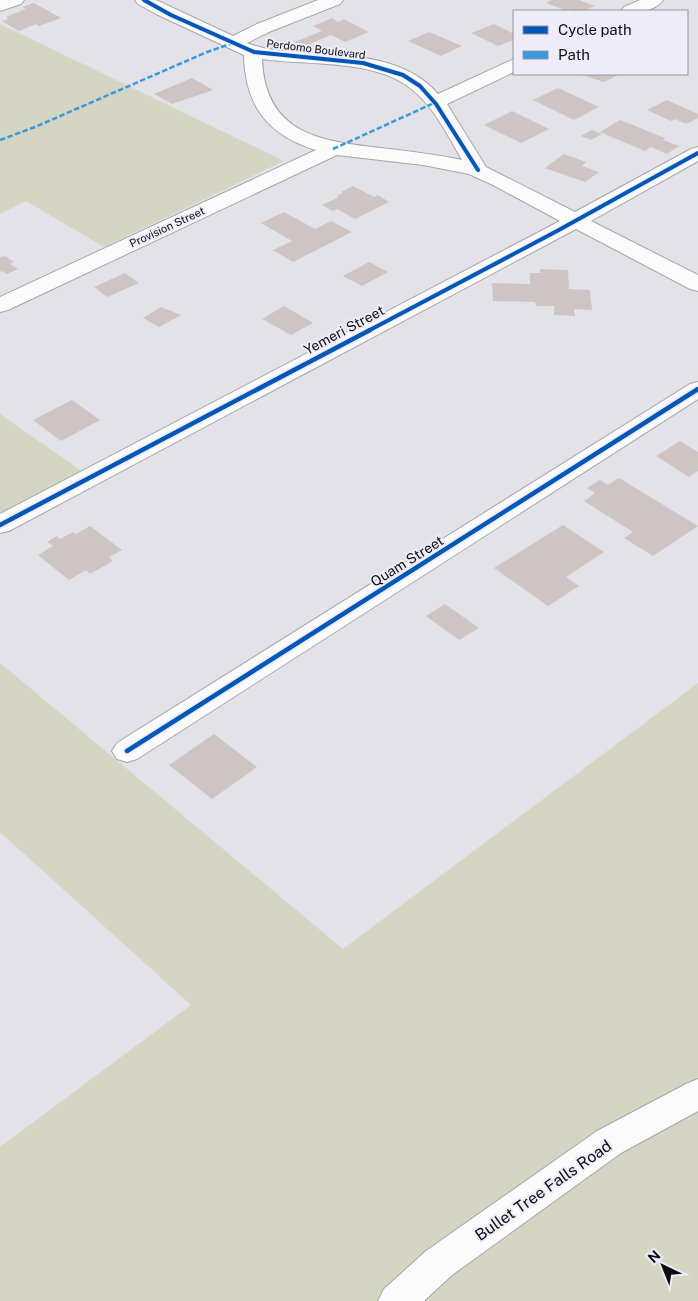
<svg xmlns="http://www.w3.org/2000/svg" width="698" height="1301" font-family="'Public Sans',sans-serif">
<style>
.green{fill:#d4d5c3}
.building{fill:#cec4c3}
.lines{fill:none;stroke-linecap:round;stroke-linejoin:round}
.minor-casing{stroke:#a6a5aa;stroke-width:2}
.secondary-casing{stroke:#a6a5aa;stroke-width:2}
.minor{fill:#fbfbfc;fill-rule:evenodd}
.secondary{fill:#fbfbfc;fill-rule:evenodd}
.quiet{stroke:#3a99de;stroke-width:2.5;stroke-dasharray:5.5 2.5;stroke-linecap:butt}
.cycleway-far1-casing{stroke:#eeecf9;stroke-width:6}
.cycleway-casing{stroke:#eeecf9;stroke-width:8}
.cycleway-far1{stroke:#0057b8;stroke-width:4}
.cycleway{stroke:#0057b8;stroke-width:4.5}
.labels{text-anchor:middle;stroke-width:4;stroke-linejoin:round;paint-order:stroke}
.far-street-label{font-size:11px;fill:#0d0d11;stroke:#eeecf9}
.street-label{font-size:14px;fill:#0d0d11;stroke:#eeecf9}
.near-street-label{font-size:16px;fill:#0d0d11;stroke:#eeecf9}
</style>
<rect width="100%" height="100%" fill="#e3e2e8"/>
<g class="green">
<polygon points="0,24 284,161 104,247 26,201 0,214"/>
<polygon points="0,414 83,472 0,513"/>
<polygon points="0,663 343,949 698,683 698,1301 0,1301 0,1147 191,1005 0,832"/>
</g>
<g class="building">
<polygon points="552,0 579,0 595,6 584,11 575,11 569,9 565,10 546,3"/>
<polygon points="34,3 61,18 39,26 36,24 19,31 2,21 8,19 6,17 26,9 22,7"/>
<polygon points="332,18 338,22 344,19 369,32 345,42 331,35 300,48 292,43 322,31 313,26"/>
<polygon points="494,24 514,34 514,40 498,46 471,33"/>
<polygon points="429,32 462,46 441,56 408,41"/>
<polygon points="579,74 620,74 604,82"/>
<polygon points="192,78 213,90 172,104 154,94"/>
<polygon points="558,88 599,107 574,120 533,100"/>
<polygon points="667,100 698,114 698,118 686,124 675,119 671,121 647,110"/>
<polygon points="512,111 549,129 521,143 484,125"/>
<polygon points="620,120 665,138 663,140 679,146 667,154 651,147 645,151 600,132"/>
<polygon points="592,130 602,134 591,140 581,136"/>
<polygon points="564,154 586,162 582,166 599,172 585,182 545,168"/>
<polygon points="353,186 374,197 378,195 389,202 355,219 337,209 333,211 322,205 339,197 337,196 343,193 341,192"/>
<polygon points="284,212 315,229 331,221 352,232 293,262 273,250 292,241 261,223"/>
<polygon points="5,256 14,262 10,264 18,269 7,274 2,271 0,272 0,257"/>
<polygon points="369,262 388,272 362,286 343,276"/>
<polygon points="540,269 568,270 569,289 590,290 592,310 574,309 575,316 554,315 554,306 536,306 535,302 493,301 492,283 530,284 530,273 540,273"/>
<polygon points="125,273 139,283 107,297 94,287"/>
<polygon points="284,306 313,323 291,335 262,319"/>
<polygon points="161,307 181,315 159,327 143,318"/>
<polygon points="72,400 100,420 61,441 33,420"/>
<polygon points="680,441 698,452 698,471 689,477 656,456"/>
<polygon points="619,478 698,526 653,556 624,538 633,532 584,501 595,493 587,488 600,480 608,485"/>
<polygon points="563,525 604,552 566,577 579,586 548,606 494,568"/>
<polygon points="90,526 122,550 109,557 113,561 90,574 86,570 69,580 38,555 53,546 47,542 57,536 60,539 73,532 76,534"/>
<polygon points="445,604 479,628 459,640 426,616"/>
<polygon points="214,734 257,767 212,799 169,765"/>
</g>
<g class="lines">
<g class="minor-casing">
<g id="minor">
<polygon points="0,0 24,0 21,4 0,11"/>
<path d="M135 0H156L233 36 257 24 318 0H343L340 4 269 32 247 43C264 50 283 51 301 52 347 55 406 56 438 94L514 59V72L447 104 486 167 575 212 691 149 698 147V161L591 221 698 275V291L690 289 576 229 9 531 0 533V514L560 221 493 185 469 174 423 165 337 155 8 310 0 312V297L316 150C267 135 245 105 244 55L156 14 138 4ZM262 59C309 66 378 58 415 92 435 109 448 136 462 160 439 155 414 152 390 149 327 142 265 138 262 59Z"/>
<path d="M640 0H663C654 13 635 12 621 11L624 7Z"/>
<polygon points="698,382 698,399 137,759 127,762 117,759 112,751 117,743 690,384"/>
</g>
</g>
<g class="secondary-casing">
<polygon id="secondary" points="698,1079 698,1111 621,1153 452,1275 424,1301 378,1301 384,1289 426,1251 597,1131 686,1084"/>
</g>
<use href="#minor" class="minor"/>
<use href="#secondary" class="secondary"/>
<g class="quiet">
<polyline points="0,140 35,127 207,52 233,43"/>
<polyline points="333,149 434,103"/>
</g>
<g class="cycleway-far1-casing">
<g id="cycleway-far1">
<polyline points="144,0 171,15 254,52 363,63 403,75 420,86 436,104 478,170"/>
<polyline points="368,331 557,231 698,153"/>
</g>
</g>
<g class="cycleway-casing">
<g id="cycleway">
<polyline points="0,525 370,330"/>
<polyline points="127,751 698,389"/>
</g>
</g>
<use href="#cycleway-far1" class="cycleway-far1"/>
<use href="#cycleway" class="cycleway"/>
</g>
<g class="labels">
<g class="far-street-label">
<text transform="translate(316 49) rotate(7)" y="4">Perdomo Boulevard</text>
<text transform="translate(167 227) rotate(-25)" y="4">Provision Street</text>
</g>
<g class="street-label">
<text transform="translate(344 330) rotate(-28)" y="5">Yemeri Street</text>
<text transform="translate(407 561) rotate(-32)" y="5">Quam Street</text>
</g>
<g class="near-street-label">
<text transform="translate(543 1190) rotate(-35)" y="6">Bullet Tree Falls Road</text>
</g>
</g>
<rect x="513" y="10" width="175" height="65" fill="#eeecf9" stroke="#94939c"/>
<rect x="523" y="26" width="25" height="8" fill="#0057b8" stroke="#94939c"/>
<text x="558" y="35" font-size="15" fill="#0d0d11">Cycle path</text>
<rect x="523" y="51" width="25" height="8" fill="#3a99de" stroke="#94939c"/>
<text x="558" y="60" font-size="15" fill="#0d0d11">Path</text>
<g transform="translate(663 1266) rotate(317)" stroke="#eeecf9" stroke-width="4" paint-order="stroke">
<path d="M0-4L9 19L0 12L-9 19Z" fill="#0d0d11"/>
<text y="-8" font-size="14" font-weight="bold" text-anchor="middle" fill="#0d0d11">N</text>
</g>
</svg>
